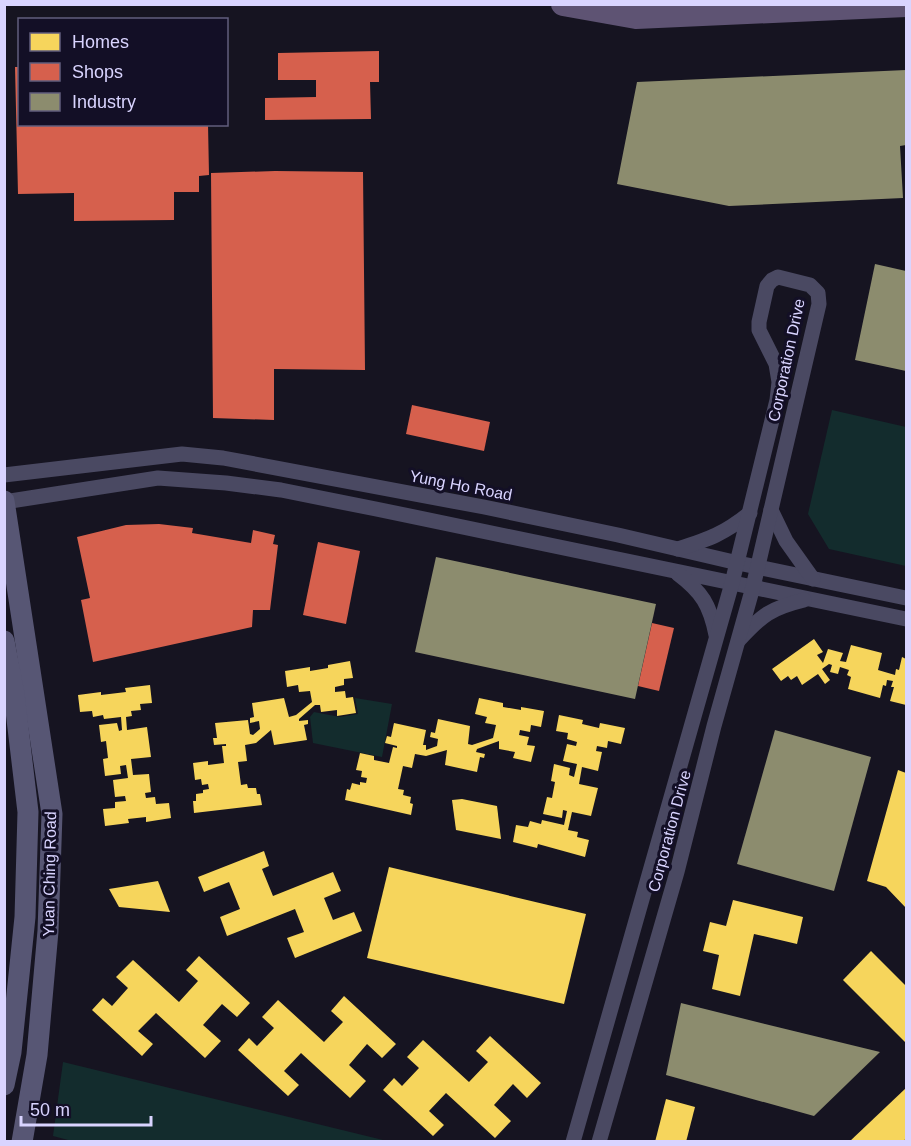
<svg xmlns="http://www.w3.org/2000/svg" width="911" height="1146" font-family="Arial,sans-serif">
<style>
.green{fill:#132c2d}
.homes{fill:#f6d55c}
.shops{fill:#d6604d}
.industry{fill:#8c8c6e}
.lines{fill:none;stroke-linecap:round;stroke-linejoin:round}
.street{stroke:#4a4962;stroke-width:15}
.secondary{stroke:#575674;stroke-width:21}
.primary{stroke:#5e5373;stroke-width:24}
.labels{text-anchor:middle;stroke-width:6;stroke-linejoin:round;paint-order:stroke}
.street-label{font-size:16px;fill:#d9d4ff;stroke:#130f26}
</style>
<rect width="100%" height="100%" fill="#161421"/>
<g class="green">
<polygon points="832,410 906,427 906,566 829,549 808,514"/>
<polygon points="355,698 392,704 382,757 313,743 310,717 314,712 340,717 358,714"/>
<polygon points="63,1062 387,1141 72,1141 53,1136"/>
</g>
<g class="homes">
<polygon points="814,639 823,652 817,655 823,663 828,649 843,653 840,661 846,662 851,645 882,653 878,670 895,675 896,669 899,670 902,657 906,659 906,705 890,701 894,687 891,687 893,681 887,680 886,686 883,685 880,698 848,689 851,677 847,675 849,670 840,667 838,674 830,672 832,665 829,664 822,669 830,680 825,684 818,674 802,685 797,676 791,680 788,676 781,681 772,669"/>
<polygon points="350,661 353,678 344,679 344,685 335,687 335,692 345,691 346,698 353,697 356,713 337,716 337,710 321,712 320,705 315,705 299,719 299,721 308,720 308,724 304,725 307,740 274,745 271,730 256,743 245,745 247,761 238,762 241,785 247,784 248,788 256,788 257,794 260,794 262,805 194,813 193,801 196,801 196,794 203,793 203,790 209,789 208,784 202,785 201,779 195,780 193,763 208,761 208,765 224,763 222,746 226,746 226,744 214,745 213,738 217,738 215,723 248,720 250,734 253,735 260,729 259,721 250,723 250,718 254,717 252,703 284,698 289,717 296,715 312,702 310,691 299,692 298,685 287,687 285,671 310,667 310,671 328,668 328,665"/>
<polygon points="150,685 152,703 140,704 141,710 131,711 132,716 126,717 127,730 147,727 151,757 131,759 133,775 149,774 151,792 145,793 146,798 155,797 156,804 169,803 171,818 146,822 146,817 128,819 129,823 105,826 103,809 115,808 115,802 126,801 125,796 115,797 113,780 128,778 126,765 120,766 121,774 105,776 103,759 108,758 106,741 101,742 99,725 117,723 119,731 122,730 121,717 104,719 103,715 93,717 92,711 80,712 78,695 101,692 101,695 126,692 125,688"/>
<polygon points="479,698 503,703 503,707 521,710 521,707 544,711 541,727 531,725 530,732 520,730 519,735 529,737 527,745 535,746 531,762 513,758 515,752 499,749 499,741 477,749 476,752 485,754 484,758 480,757 477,772 445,765 447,750 426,756 415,754 412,768 403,766 398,789 404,790 403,795 411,797 410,803 413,804 411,815 345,800 347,789 350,790 352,783 360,785 360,782 366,783 367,778 361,777 362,771 356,770 360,753 374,756 374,760 389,763 393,747 397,748 397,746 385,743 387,736 391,737 394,723 426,730 423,745 426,745 426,750 437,746 438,739 430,737 431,732 435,733 438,719 470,726 468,744 472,745 493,738 496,725 485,723 487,717 475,714"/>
<polygon points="559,715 583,720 582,724 599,728 600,723 625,728 621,744 608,741 607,748 597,746 596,751 602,752 598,771 582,767 579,784 598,788 591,816 572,812 568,830 578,832 577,837 589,840 585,857 538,844 537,848 513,842 516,825 528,827 530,821 541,824 542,820 564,825 567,811 563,810 562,818 543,814 547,797 552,798 555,782 551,781 554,764 570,768 569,775 574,777 577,764 563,761 567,744 576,746 577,742 567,739 568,733 556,731"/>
<polygon points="898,770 906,773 906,858 905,864 906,866 906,908 886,887 867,881"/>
<polygon points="462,799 497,806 501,839 456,830 452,800"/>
<polygon points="264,851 269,866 262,869 273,896 333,872 341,891 324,898 333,920 354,912 362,931 295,958 287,938 304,932 295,909 227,936 220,917 240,909 229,882 204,892 198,877"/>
<polygon points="389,867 586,914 564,1004 367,958"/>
<polygon points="158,881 170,912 119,907 109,889"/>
<polygon points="733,900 803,917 797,944 754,934 740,996 712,989 719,955 703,951 710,922 726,926"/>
<polygon points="871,951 906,986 906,1043 843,980"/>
<polygon points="199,956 250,1003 237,1017 222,1004 203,1025 221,1041 205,1058 156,1013 138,1031 153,1044 142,1056 92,1010 103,998 112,1006 128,988 116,977 133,960 179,1002 198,981 186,970"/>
<polygon points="344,996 396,1044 382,1058 367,1044 349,1065 366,1081 350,1098 301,1053 284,1071 299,1085 288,1096 238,1050 249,1038 257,1046 274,1028 262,1017 278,1000 324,1042 343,1022 331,1011"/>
<polygon points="490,1036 541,1083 527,1098 513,1084 494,1105 511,1121 495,1138 446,1093 429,1111 444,1125 433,1136 383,1090 394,1078 402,1086 419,1068 407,1057 423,1040 469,1082 488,1062 476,1051"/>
<polygon points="906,1088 906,1138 903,1142 849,1142"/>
<polygon points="666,1099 695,1107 686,1142 655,1142"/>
</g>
<g class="shops">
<polygon points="379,51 379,82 370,82 371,119 265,120 265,98 316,97 316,80 278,80 278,53"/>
<polygon points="15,67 20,67 20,124 208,124 209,175 199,176 199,192 174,192 174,220 74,221 74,193 18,194"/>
<polygon points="275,171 363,172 365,370 274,369 274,420 213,418 211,173"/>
<polygon points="412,405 490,422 484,451 406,434"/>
<polygon points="159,524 193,528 192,533 251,543 253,530 275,535 273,544 278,545 270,610 253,610 252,627 93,662 81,600 90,598 77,537 126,525"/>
<polygon points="318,542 360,551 346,624 303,615"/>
<polygon points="652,623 674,628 659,691 638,686"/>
</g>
<g class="industry">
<polygon points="906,70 906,145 900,146 903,198 729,206 617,184 637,82"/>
<polygon points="875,264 906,271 906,371 855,360"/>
<polygon points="436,557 656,604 635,699 415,652"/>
<polygon points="775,730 871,757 834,891 737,864"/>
<polygon points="681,1003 765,1024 880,1052 814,1116 666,1075"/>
</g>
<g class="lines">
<g class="street">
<polyline points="4,475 182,454 223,458 484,507 618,535 738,563 906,598"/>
<polyline points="4,502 158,478 226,483 281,490 376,509 906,619"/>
<polyline points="771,510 786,541 813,579"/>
<path d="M678 549C709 539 724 534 750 513"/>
<path d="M678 574C702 592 710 605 716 635"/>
<path d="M739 640C762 615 771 608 804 600"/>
<polyline points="573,1142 732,583 777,400 779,382 776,364 759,330 759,322 767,286 772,280 778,277 810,285 818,293 819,304 753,587 714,726 677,872 599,1142"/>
</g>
<g class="secondary">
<polyline points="4,501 52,814 48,931 37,1055 22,1142"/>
<polyline points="4,641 14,694 28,812 25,917 11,1052 4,1085"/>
</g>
<polyline class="primary" points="563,4 636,17 906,5"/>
</g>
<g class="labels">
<g class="street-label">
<text transform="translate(786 360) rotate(-78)" y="6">Corporation Drive</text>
<text transform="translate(461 485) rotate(11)" y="6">Yung Ho Road</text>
<text transform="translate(669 831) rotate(-75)" y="6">Corporation Drive</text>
<text transform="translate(49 874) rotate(-89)" y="6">Yuan Ching Road</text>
</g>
</g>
<rect width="911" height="1146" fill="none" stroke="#d9d4ff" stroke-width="12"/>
<rect x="18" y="18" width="210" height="108" fill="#130f26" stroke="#625e7d" stroke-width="1.5"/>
<rect x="30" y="33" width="30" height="18" fill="#f6d55c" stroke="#625e7d" stroke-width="1.5"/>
<text x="72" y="48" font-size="18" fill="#d9d4ff">Homes</text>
<rect x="30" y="63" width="30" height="18" fill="#d6604d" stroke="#625e7d" stroke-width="1.5"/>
<text x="72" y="78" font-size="18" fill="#d9d4ff">Shops</text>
<rect x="30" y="93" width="30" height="18" fill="#8c8c6e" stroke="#625e7d" stroke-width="1.5"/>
<text x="72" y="108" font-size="18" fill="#d9d4ff">Industry</text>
<path d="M21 1116v9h130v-9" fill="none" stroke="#d9d4ff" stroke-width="3"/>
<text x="30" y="1116" font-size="18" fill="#d9d4ff" stroke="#130f26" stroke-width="4.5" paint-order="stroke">50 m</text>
</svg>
